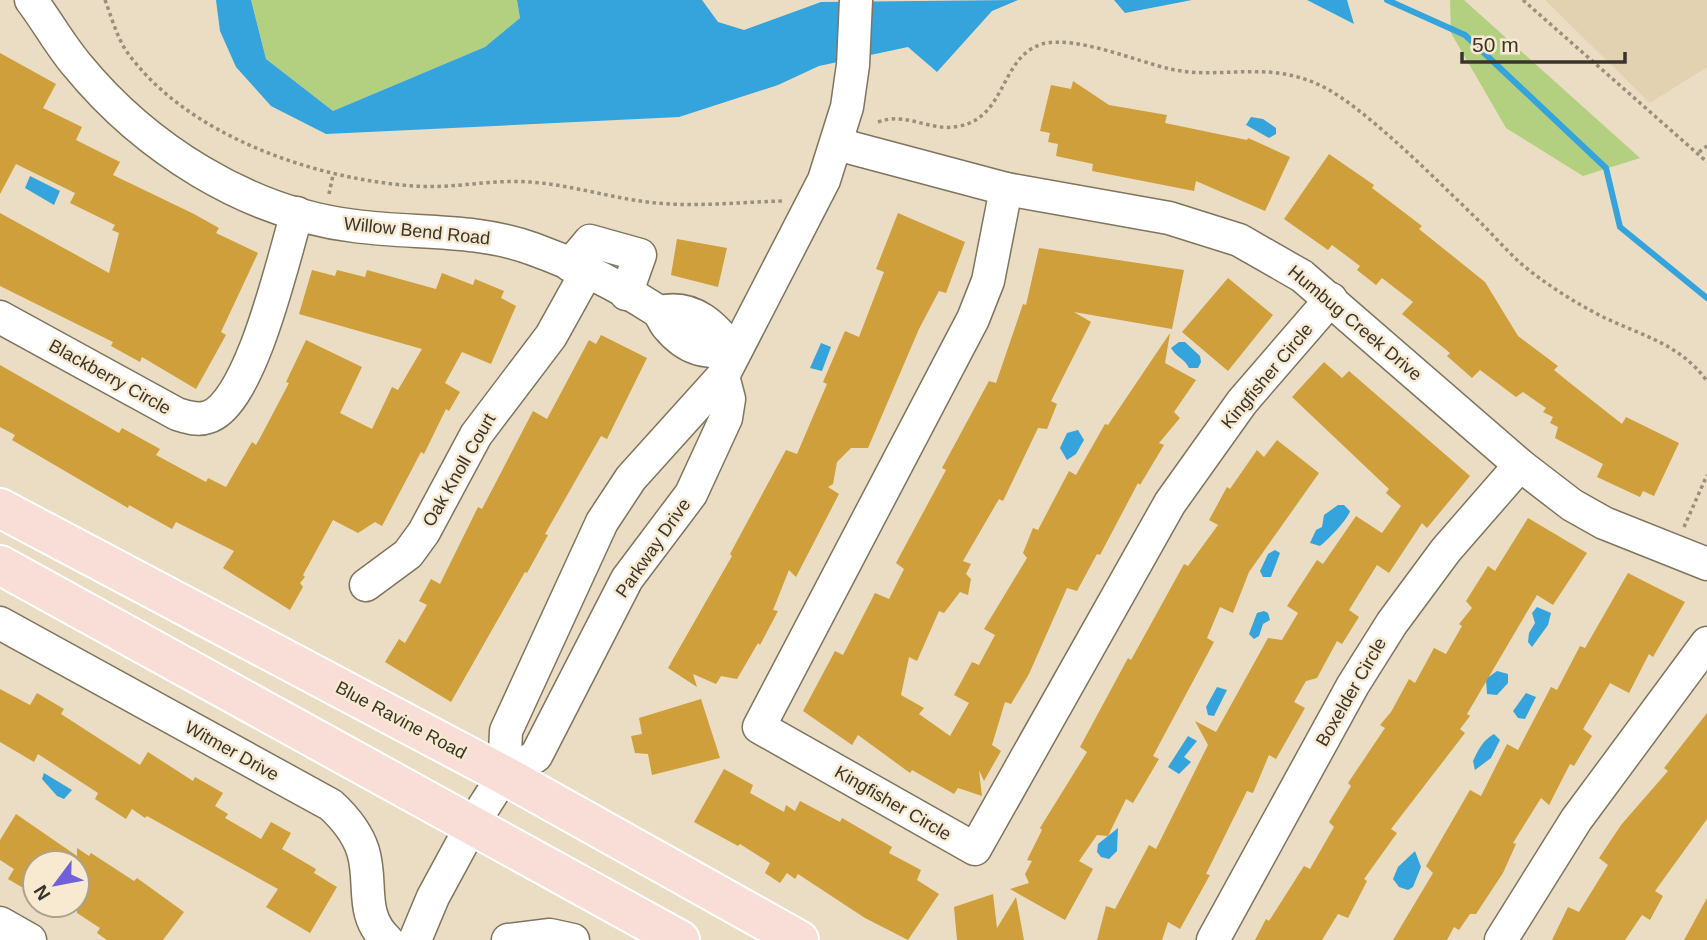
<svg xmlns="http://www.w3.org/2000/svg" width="1707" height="940" font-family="Helvetica,sans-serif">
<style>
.built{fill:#e2d2b2}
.green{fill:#b3d081}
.water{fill:#35a3dc}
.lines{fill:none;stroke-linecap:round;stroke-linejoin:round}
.stream{stroke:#35a3dc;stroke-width:6}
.building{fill:#ce9f3a}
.minor-casing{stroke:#7f745d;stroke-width:35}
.major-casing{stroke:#fff;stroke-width:42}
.path{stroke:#988f7d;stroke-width:3.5;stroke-dasharray:3.5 3.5;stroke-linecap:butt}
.minor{stroke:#fff;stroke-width:32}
.major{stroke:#f8ded6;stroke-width:38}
.labels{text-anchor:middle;stroke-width:5;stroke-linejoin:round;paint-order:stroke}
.street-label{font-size:18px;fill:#3a352b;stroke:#f7ead1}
</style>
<rect width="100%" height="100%" fill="#eaddc4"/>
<polygon class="built" points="1545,0 1707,0 1707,67 1650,103"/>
<g class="green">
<polygon points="251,0 517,0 520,18 485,47 333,111 266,59"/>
<polygon points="1450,0 1464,0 1640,158 1583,176 1506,128 1451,33"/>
</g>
<g class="water">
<polygon points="216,0 251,0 266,59 333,111 485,47 520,18 517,0 702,0 718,22 744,30 821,2 1018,0 992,11 937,72 908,47 819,66 778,85 679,117 326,134 271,106 236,67 220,31"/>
<polygon points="1114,0 1192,0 1125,13"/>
<polygon points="1307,0 1347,0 1354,24"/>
<polygon points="1251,117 1263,119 1276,128 1276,134 1269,138 1246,125"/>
<polygon points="30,176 60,191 54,205 25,188"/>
<path d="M1179 342H1185L1200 356 1201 362 1198 368H1189C1185 359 1176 357 1171 348Z"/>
<polygon points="821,343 831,347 822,371 810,368"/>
<polygon points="1078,430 1084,440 1076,454 1067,460 1060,448 1067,433"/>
<path d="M1338 505H1344L1350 511C1348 519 1327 541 1320 546L1310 543 1316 530 1322 527 1324 515Z"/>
<polygon points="1275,550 1280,553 1271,577 1263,577 1260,571 1268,554"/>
<polygon points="1537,607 1551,613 1548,625 1532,647 1528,642 1529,633 1535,623 1532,613"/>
<polygon points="1264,611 1268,613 1270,620 1263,624 1259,636 1254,639 1249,634 1257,613"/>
<polygon points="1497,671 1508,674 1508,683 1497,695 1487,694 1486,679"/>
<polygon points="1217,687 1227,690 1214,716 1208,715 1206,707"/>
<polygon points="1526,693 1536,697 1525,719 1518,718 1513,711"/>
<path d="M1494 734 1500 740 1491 758 1475 770 1473 761C1478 750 1483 740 1494 734Z"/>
<polygon points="1188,736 1197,741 1184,757 1191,762 1179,774 1168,767"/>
<polygon points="44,773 72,790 64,799 57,796 42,779"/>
<polygon points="1118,828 1117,851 1109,859 1101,857 1097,852 1098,844"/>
<polygon points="1415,851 1421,867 1413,887 1408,890 1399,887 1393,879 1398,867"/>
</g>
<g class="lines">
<polyline class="stream" points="1387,0 1465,35 1606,168 1620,227 1707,298"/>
</g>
<g class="building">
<polygon points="0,53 56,84 43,108 82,127 76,140 120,162 113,175 194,214 219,228 216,233 258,253 221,332 226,335 196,389 142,357 140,362 111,346 113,342 0,286 0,213 109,273 119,233 112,230 115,225 70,203 75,193 16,164 0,194"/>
<polygon points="1073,81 1109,105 1167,115 1165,123 1247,140 1248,138 1290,157 1265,211 1196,181 1194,191 1092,171 1093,164 1056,156 1058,144 1048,142 1050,133 1040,131 1051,85 1071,89"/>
<polygon points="1329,154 1374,185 1372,188 1422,226 1419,229 1485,282 1518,336 1558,366 1554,370 1575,387 1622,424 1626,417 1679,443 1654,496 1643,491 1640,497 1597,477 1603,464 1555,438 1558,427 1550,423 1553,417 1543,412 1546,408 1523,392 1516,397 1480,370 1472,378 1447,356 1450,353 1402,314 1413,302 1382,278 1376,285 1357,270 1360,266 1332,245 1328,250 1284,219"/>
<polygon points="898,213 965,242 946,293 939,291 919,329 868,448 851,448 837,462 833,484 828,487 839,494 796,577 789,570 773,610 778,611 760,645 758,643 737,679 721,676 716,684 693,674 697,687 668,668 732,556 730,554 786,450 797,454 827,384 823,382 845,331 859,337 884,272 876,269"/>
<polygon points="677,239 727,248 718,287 671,275"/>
<polygon points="1039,248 1184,270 1172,329 1074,312 1091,322 1051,401 1057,404 1047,429 1038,428 1003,501 999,499 963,561 971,564 966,574 971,579 968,595 960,592 944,613 939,611 917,661 909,657 901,695 924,708 919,714 950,736 969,703 954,695 972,662 979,665 995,635 984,629 1027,558 1023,553 1033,528 1038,530 1069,471 1076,475 1105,424 1108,425 1170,333 1165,363 1196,380 1174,412 1180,418 1159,443 1164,445 1140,485 1138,483 1100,555 1097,554 1077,591 1067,588 1029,674 1011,704 1005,702 992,745 1001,751 984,781 979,770 982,796 958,788 954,794 912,770 910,773 858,735 852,745 803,711 835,651 843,655 875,593 889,599 904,569 896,563 946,470 942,468 989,381 996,383 1023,304 1026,305"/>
<polygon points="312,270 335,276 337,270 365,277 367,270 436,289 442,273 473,285 475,279 504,291 501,298 516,306 491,364 462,352 445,383 460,392 449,411 446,409 424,454 421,452 382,526 375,522 358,533 333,520 303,575 305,577 300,583 303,587 290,610 223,568 234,551 176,522 172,529 129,505 128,508 12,440 15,435 0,427 0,365 119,433 122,428 160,449 156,455 206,482 208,478 226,487 252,442 256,445 260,438 289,383 286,382 306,340 362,367 340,413 372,429 392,387 398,390 422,349 299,314"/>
<polygon points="1228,278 1273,315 1228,371 1182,332"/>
<polygon points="601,335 647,358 607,439 601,436 545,534 548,535 527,573 525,572 451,702 385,662 399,639 405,643 427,605 419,601 431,579 440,584 478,507 482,509 533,411 547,419 589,340 596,344"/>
<polygon points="1324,362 1342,378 1349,371 1470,476 1427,528 1422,523 1389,573 1377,565 1349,610 1359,617 1342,644 1337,641 1317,678 1306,681 1294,702 1305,708 1276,759 1269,755 1253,793 1247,791 1206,874 1210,875 1180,929 1168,922 1162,940 1097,940 1106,906 1115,909 1149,845 1156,849 1208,745 1195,721 1216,732 1268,638 1282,640 1298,613 1287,606 1317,560 1323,564 1356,516 1382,533 1401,506 1386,493 1389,489 1292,397"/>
<polygon points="1277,440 1319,473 1249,572 1233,613 1220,607 1207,638 1214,642 1153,756 1159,759 1133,803 1126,799 1108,836 1097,835 1079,861 1093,869 1065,920 1010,889 1029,883 1025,874 1032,861 1027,860 1042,830 1040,828 1087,752 1080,747 1128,658 1131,660 1184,564 1188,566 1218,525 1209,520 1227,487 1230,489 1257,450 1264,457"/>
<polygon points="1528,518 1587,553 1553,605 1537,595 1467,714 1470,716 1460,729 1465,733 1391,829 1397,833 1364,879 1367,881 1348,918 1338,914 1322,940 1255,940 1266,919 1269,921 1304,866 1310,869 1334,827 1329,822 1351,786 1348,783 1385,728 1380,725 1391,712 1409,679 1415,683 1434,648 1446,654 1462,626 1459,624 1472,608 1466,601 1488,566 1495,571"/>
<polygon points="1628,573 1685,602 1653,657 1649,654 1629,693 1610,683 1583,729 1592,736 1574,766 1570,764 1549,805 1541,798 1513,843 1516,844 1503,873 1476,914 1470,914 1459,930 1454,927 1447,940 1393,940 1433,873 1426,866 1470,790 1481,796 1507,744 1518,750 1551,687 1557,690 1580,646 1585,648"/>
<polygon points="0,689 30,705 37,693 64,709 61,714 140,765 148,752 193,781 195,777 223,793 215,806 228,814 225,818 261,839 271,822 291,833 282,849 316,869 314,873 337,887 310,933 266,907 278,889 147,816 145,818 132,809 126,819 95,799 98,793 38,754 34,762 0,742"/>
<polygon points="701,699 720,758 652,775 648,754 635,753 631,736 642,734 639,718"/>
<polygon points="1707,713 1707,819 1655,891 1663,896 1650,920 1642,915 1625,940 1552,940 1568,907 1579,912 1608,865 1599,858 1621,825 1668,771 1664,768"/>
<polygon points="724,769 753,785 750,793 784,812 786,805 795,811 800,801 840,822 842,818 892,847 889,853 921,870 917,880 939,894 908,940 865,918 798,874 795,879 787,873 780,883 765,873 770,863 740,844 738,846 694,822"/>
<polygon points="16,814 77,856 77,848 89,856 91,853 134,881 137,878 184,912 163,940 107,940 97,933 100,928 77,913 77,863 35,863 35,895 8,879 14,869 0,860 0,840"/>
<polygon points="993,894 997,928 1016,897 1024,940 957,940 954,907"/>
<polygon points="1707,898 1707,940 1684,940"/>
</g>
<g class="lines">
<g class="minor-casing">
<g id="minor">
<path d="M31 0C47 21 60 45 77 65 145 148 247 213 355 226 414 234 477 228 533 249 575 264 619 286 656 310 662 314 663 322 668 327 688 351 705 352 734 352"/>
<polyline points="837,144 1006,189 1169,218 1239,240 1302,276 1520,465 1572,505 1604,523 1707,564"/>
<polyline points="1006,189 988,281 973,319 759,727 975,849 1170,503 1242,402 1331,299"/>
<polyline points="570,265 590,241 640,255 626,294"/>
<path d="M660 312C694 304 715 327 734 352"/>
<path d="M0 317 177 414C187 417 197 421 208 417 251 404 284 256 297 213"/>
<polyline points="366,585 408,554 424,532 476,435 551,336 586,273"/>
<path d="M0 623 331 805C345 818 357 832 363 851 373 883 359 914 387 940"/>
<polyline points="504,775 506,731 602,522 631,478 723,376 824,180 847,107 853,65 856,0"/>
<polyline points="0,923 30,940"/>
<polyline points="415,940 433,897 472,825 504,775 536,756 627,579 691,494 726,418 729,399 723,376"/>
<polyline points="508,940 550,935 573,940"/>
<polyline points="1213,940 1353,685 1392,623 1446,550 1520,465"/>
<polyline points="1501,940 1576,820 1707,643"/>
</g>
</g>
<g class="major-casing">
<g id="major">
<polyline points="0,508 504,775 799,940"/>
<polyline points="0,565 680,940"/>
</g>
</g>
<g class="path">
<path d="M105 0C111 16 116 34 125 49 184 135 314 179 414 186 453 189 491 179 530 182 573 185 614 199 656 203 698 207 741 202 783 201"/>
<polyline points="1523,0 1707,162"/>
<path d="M878 122C907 111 931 133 960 126 1007 116 1000 57 1042 44 1075 35 1136 61 1170 69 1214 79 1258 64 1301 78 1329 86 1351 104 1373 122 1411 154 1445 188 1481 223 1497 239 1512 257 1530 271 1552 288 1576 303 1601 316 1642 336 1679 343 1707 381"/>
<polyline points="1699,152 1707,146"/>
<polyline points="329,194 333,175"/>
<polyline points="1684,527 1707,475"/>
</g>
<use href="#minor" class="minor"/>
<use href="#major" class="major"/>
</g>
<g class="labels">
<g class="street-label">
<text transform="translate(417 231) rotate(6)" y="6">Willow Bend Road</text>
<text transform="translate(1355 323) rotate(40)" y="6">Humbug Creek Drive</text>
<text transform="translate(1267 376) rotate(-50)" y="6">Kingfisher Circle</text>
<text transform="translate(110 377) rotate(29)" y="6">Blackberry Circle</text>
<text transform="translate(459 470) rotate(-60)" y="6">Oak Knoll Court</text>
<text transform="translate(653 548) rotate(-55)" y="6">Parkway Drive</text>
<text transform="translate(1351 692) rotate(-60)" y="6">Boxelder Circle</text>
<text transform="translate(401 720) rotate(28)" y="6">Blue Ravine Road</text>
<text transform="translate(232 751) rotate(29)" y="6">Witmer Drive</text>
<text transform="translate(893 803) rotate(30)" y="6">Kingfisher Circle</text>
</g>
</g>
<g transform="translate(56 884) rotate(238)"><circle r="33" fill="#f7ead1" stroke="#aba28f" stroke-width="2"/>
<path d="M0-5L12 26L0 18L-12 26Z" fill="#725fda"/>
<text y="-10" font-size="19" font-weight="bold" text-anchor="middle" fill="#3a352b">N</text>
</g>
<path d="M1462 52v10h163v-10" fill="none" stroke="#3a352b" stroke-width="3.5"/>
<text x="1472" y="52" font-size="21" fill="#3a352b" stroke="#f7ead1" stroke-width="5" paint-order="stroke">50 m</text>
</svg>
